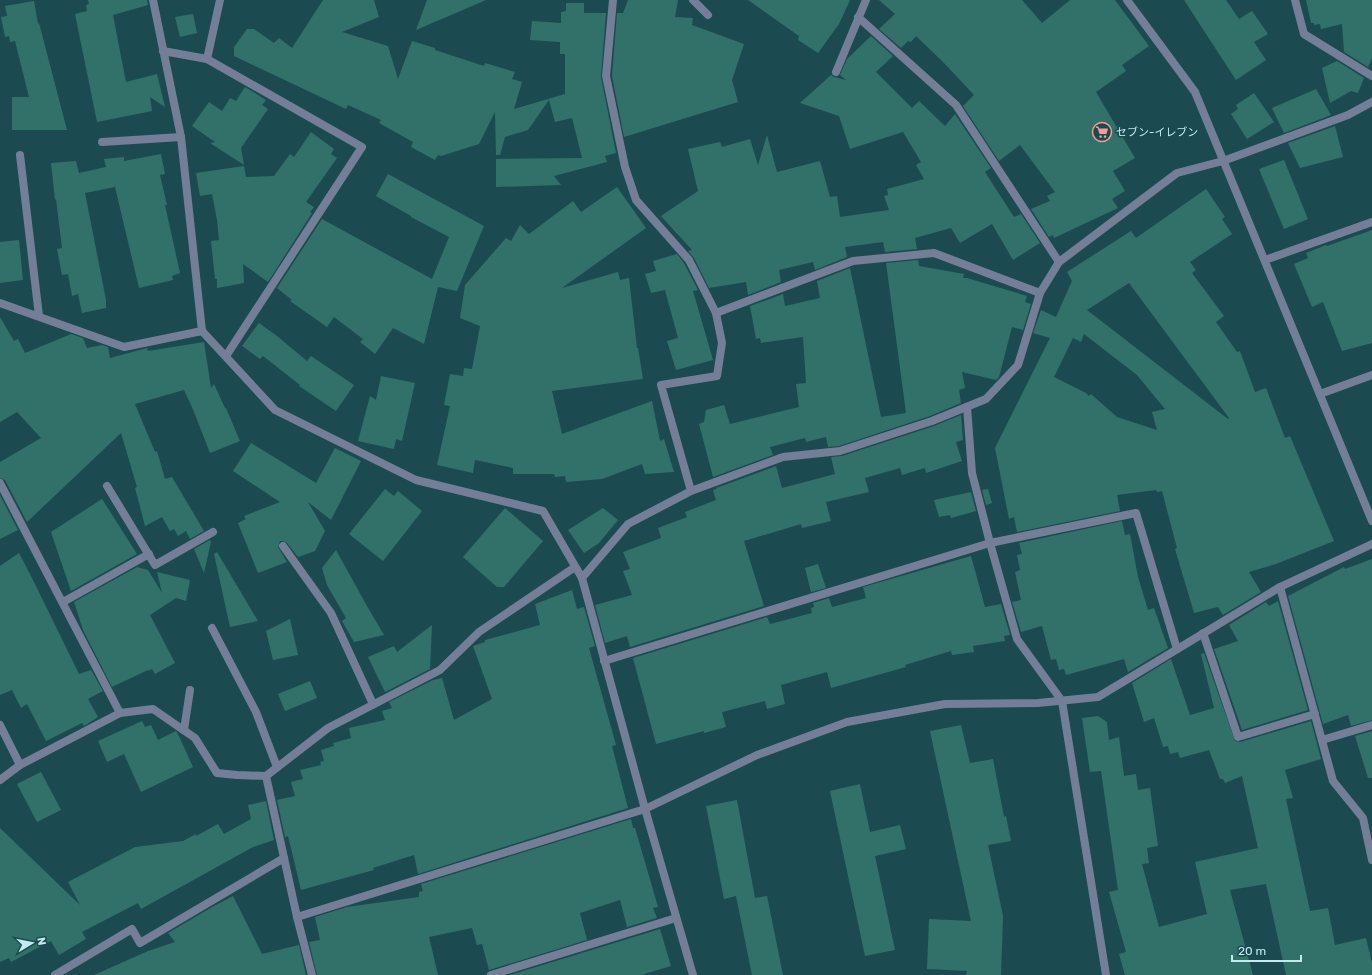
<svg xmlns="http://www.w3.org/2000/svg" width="1372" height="975" font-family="Rubik,'Noto Sans JP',sans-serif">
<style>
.building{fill:#31716a;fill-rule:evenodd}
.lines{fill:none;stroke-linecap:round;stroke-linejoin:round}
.street{stroke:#747f97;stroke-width:8}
.labels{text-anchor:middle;stroke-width:3.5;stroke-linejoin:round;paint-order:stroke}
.poi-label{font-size:11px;fill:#c2ebf1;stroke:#1b4b51;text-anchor:start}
</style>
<rect width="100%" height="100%" fill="#1b4b51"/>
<g class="building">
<polygon points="88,0 147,0 148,5 113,15 126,82 157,74 165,107 150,97 152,111 97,122 75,14 87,11 86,5 89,4"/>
<polygon points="323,0 374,0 379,17 342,32 388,46 398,79 412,41 435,48 435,50 484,66 485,63 515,72 512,79 522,82 514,109 565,94 565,54 560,54 560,42 530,40 532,21 561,23 561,12 566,11 566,3 584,3 584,13 606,13 601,77 616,153 605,156 607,162 554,176 561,185 496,187 496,159 582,158 572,118 555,122 549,100 528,130 505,137 500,155 496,155 495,112 479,144 441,156 438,155 435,160 411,147 413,142 379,123 381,120 348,105 346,109 234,56 234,47 247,29 254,29 274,43 279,38 292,48"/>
<polygon points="427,0 486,0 416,30"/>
<polygon points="628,0 678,0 675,17 693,18 692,25 744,44 732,80 738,102 624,137 612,76 617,13 623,13"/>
<polygon points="748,0 850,0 839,24 818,53 798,40 799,36"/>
<polygon points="879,0 1022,0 1042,23 1070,0 1115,0 1149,46 1122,65 1126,71 1096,92 1135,158 1113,171 1125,191 1112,199 1118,208 1054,238 1053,235 1049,237 1031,209 1050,201 1047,196 1055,192 1020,145 999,161 963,106 974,95 943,62 916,36 911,42 908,41 901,48 879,29 895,14"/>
<polygon points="1184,0 1226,0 1239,19 1252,11 1268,34 1254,42 1266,60 1236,80"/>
<polygon points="1306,0 1372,0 1372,58 1368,67 1344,52 1342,24 1321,29 1320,24 1314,25 1314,23 1311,23"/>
<polygon points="34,1 38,24 39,23 67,130 12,130 12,97 29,97 15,41 10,42 9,36 5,37 1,17 7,16 5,6"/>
<polygon points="193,14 197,33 180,37 175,17"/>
<polygon points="871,36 893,56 876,72 912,108 919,101 945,126 955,114 991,168 985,172 1014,217 1021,214 1040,243 1013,260 992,224 960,243 951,228 915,238 917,249 885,252 883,242 845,247 847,257 815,270 813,262 779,270 781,282 748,295 746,282 709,288 694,258 688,251 692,250 661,216 698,191 688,149 720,142 722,147 750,139 758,165 767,135 777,172 820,161 830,197 837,196 840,217 889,210 884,196 888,195 887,189 924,179 916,165 921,162 903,132 850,149 839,116 800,103 831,75 834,77 846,80 840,75 847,59"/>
<polygon points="1337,61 1364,78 1358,93 1351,91 1330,103 1322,68"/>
<polygon points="245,87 266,100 262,105 268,109 241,148 244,165 210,143 215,142 192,126 209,102 222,111 230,98 236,101"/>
<polygon points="1316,89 1331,115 1284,133 1272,108"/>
<polygon points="1254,93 1274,122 1247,139 1231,114 1238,109 1236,105"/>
<polygon points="1335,126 1343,157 1300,168 1288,143"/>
<polygon points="311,132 334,149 331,154 337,158 306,202 314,207 310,212 312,213 268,282 243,264 244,283 217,288 217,279 215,279 211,241 219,240 217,220 212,194 200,196 196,173 244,166 246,177 274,176 290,154 294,157"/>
<polygon points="161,154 165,174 160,175 167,205 165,205 180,273 172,276 173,280 139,288 115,187 85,193 106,300 106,308 82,313 78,294 72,296 68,274 62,275 57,249 62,248 56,199 55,200 51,163 76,161 79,173 106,167 104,159 124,157 124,161"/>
<polygon points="1284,160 1308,219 1284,229 1259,169"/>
<polygon points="388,174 484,226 457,291 438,287 424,344 393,328 375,354 360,342 363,339 334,317 327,327 290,301 292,300 277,288 322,219 432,279 449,237 411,217 411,216 376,196"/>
<polygon points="617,187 646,228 562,288 618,272 620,280 629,278 637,348 638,348 643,379 552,391 562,434 652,401 660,441 664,439 674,472 645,474 642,464 602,479 566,482 565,476 555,477 554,474 513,474 513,468 475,460 473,473 437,465 450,406 444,405 450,374 463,376 464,368 472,369 480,326 460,318 465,285 506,238 511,241 520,225 529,234 573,201 581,212"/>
<path d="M1206 189 1225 217 1222 219 1232 234 1190 262 1196 270 1192 273 1224 316 1216 322 1237 352 1240 351 1255 392 1266 388 1285 438 1290 436 1334 541 1276 564 1249 572 1261 592 1223 615 1218 607 1194 613 1175 549 1177 548 1162 491 1157 492 1156 490 1117 495 1120 511 1017 532 1014 517 1009 519 995 448 1050 338 1033 333 1041 310 1056 317 1072 281 1067 272 1131 231 1136 238ZM1129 283 1229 418 1228 419 1087 310ZM1084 334 1137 375 1165 409 1152 412 1157 430 1117 417 1091 394 1089 396 1086 393 1054 377 1073 338 1081 342Z"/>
<polygon points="1372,230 1372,343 1342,351 1323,302 1312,307 1294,264 1308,258 1306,253 1326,245 1327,246"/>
<polygon points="19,240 23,280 0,283 0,242"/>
<polygon points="677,254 684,263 698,290 693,291 713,360 676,370 667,341 678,338 665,290 651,293 645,274 656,271 653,261"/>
<polygon points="918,260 919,266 964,274 963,278 967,278 1027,296 1025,302 1031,304 1023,330 1012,327 999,377 996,380 962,372 965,388 959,390 961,403 930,416 839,446 828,447 826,437 806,442 805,438 770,447 773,455 713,477 699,424 704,422 706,410 724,405 730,424 799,407 796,384 806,383 803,337 761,343 760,338 756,339 750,306 783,294 785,306 820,298 817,281 850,268 881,417 906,413 886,263"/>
<polygon points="0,317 14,341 18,339 25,353 71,334 83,338 87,348 102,345 108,347 110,358 147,348 148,351 204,342 211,388 214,384 225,408 226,408 240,441 210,453 192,407 184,390 135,404 155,452 157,451 165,479 172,477 204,531 190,539 186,531 178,536 174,529 170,531 162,517 145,526 135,488 137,487 121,433 27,522 5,480 0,478 0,462 41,438 17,412 0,422"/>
<polygon points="259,323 277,336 307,361 311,356 354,385 336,411 299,386 300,385 263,356 260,359 242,346"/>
<polygon points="381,376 415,383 402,441 396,439 394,449 358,441 370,396 376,400"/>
<polygon points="961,415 963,440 956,442 962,461 926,473 925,468 902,475 900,468 865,478 869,492 826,502 831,521 802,528 801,524 744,541 764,606 630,647 627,636 605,643 595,605 632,595 623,571 630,569 623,552 661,538 658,528 687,517 685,512 716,500 713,490 717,489 716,488 776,466 782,488 835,474 831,457 842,456 934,426"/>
<polygon points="251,443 316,483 335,448 361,461 331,520 308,502 325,531 315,551 298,557 287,543 283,541 280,541 278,547 287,562 258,573 238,523 246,519 244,516 280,502 233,471"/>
<polygon points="385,489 394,496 398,491 422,511 383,561 349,534"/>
<polygon points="988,489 992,503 986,505 982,490"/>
<polygon points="971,492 976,511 951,518 950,515 939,517 934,500"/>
<polygon points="0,495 18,530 0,539"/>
<polygon points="102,499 137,554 71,591 51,532"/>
<polygon points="505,508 543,541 504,587 497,587 463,557"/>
<polygon points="603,508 618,520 599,543 584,553 568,530"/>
<polygon points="1122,521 1125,535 1130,534 1138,577 1148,610 1154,608 1168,648 1128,672 1124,659 1066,675 1064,669 1059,670 1056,659 1051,660 1042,626 1021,632 1012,602 1021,600 1015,572 1020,570 1017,555 1022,554 1019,543"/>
<polygon points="210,540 211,542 204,573 194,549"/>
<polygon points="336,550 367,606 384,635 354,642 342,621 346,618 327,585 322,568"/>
<polygon points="217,552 258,621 230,627 214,554"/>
<polygon points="19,553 31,576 79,674 91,670 103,691 88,699 98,717 84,726 82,723 46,741 27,704 21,708 12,690 0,695 0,566"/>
<polygon points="971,556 985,607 1001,604 1010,635 1004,636 1005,641 973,646 974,652 952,655 951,651 905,665 906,667 831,688 827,672 781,685 785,704 767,709 765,701 722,712 726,727 704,733 704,731 656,744 633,658 767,617 770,624 812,613 811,608 814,607 813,603 829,598 832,607 866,598 863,587"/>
<polygon points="1372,559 1372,720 1351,726 1348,715 1323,724 1288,596 1344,567 1345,569"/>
<polygon points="818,564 826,588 811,592 805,568"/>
<polygon points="137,567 148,570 162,593 157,572 190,580 186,601 176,598 150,615 175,663 155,674 152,669 148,671 148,670 112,687 83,630 74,602"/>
<polygon points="572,590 577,609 584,607 595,646 589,648 616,745 612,746 628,808 418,874 414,855 373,868 374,870 301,890 288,836 285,837 277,800 295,796 291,782 303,779 300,770 321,765 320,762 324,761 321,750 334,746 333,743 351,738 349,728 385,720 382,711 392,708 389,702 433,680 442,678 454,720 492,699 473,646 485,642 485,640 540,625 535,604"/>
<polygon points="1278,601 1308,710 1242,730 1214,649 1238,641 1229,625 1266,602 1269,606"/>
<polygon points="290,619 298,655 273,660 266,631"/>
<polygon points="432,625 430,669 385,692 368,657 394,646 397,652"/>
<polygon points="1204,653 1235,741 1240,742 1311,721 1321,759 1285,770 1293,798 1286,799 1310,911 1328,908 1335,945 1366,938 1372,963 1372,975 1286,975 1266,884 1230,890 1253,975 1125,975 1119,954 1126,952 1109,892 1118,890 1101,771 1090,772 1082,718 1098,716 1107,722 1109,740 1119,737 1124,776 1136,774 1138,790 1150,788 1158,846 1147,848 1149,863 1142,864 1159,927 1207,914 1195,862 1258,848 1242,776 1225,783 1223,779 1220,779 1209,750 1180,758 1178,752 1170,754 1168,746 1163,747 1154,718 1144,722 1132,683 1171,659 1190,715 1214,708 1201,654"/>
<polygon points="310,681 317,698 285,711 278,694"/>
<polygon points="142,721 145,727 151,725 158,740 176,731 177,732 193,767 141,792 124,754 107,762 98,741"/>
<polygon points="961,725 970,763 993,759 1004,817 1006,816 1011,841 988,845 1003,916 1001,975 966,975 967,971 927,969 929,919 971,921 930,731"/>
<polygon points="1372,731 1372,778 1368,778 1355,736"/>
<polygon points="41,772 61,810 37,822 17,784"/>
<polygon points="860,784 870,832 900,825 906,849 875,856 895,950 865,956 830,791"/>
<polygon points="737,800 755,898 767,896 783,975 752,975 736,896 724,899 706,806"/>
<polygon points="266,801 274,840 253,847 141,909 138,903 82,932 86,939 59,955 51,941 11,962 9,958 0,962 0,828 80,905 68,882 135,847 183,841 196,834 196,836 218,824 224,834 251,819 248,805"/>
<polygon points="631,819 633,828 635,828 658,907 653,908 657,918 627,927 620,900 580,913 587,940 489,970 482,944 477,945 472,928 429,937 438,975 317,975 309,942 320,940 315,917 347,907 419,897 419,892 423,891 421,884"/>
<polygon points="233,896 262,954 299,945 306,975 94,975 148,951 175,942 168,933 214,906"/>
<polygon points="660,929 671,966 641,975 510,975"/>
</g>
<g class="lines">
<g class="street">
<polyline points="153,0 181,137 202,331 275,410 416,480 543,511 582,578 645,809 693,975"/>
<polyline points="613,0 606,76 625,167 636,200 689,260 716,313 722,343 717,376 661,385 691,491"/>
<polyline points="693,0 708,15"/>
<polyline points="1127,0 1195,92 1372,521"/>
<polyline points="1295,0 1304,34 1372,76"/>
<polyline points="858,17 956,105 1059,262"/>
<polyline points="163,51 207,59 362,147 226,356"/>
<polyline points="207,59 220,0"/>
<polyline points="836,72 866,0"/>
<polyline points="102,142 181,137"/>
<polyline points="20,155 39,316"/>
<polyline points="1265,260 1372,222"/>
<polyline points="0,303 124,347 202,331"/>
<polyline points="716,313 853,261 934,253 1040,293"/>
<polyline points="1320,394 1372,375"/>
<polyline points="967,407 972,473 990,543 1017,639 1062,701 1106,975"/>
<polyline points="0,483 120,713"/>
<polyline points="107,486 155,565 213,532"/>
<polyline points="283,546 331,613 373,704"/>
<polyline points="582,578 628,524 691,491 783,457 840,451 932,421 986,399 1018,365 1040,293 1059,262 1177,173 1223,161 1348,115 1372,102"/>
<polyline points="1280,587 1333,781 1363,818 1372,860"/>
<polyline points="63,602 149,554"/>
<polyline points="212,628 256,712 277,767"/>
<polyline points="1203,633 1238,737 1315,714"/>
<polyline points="604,661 990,543 1136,513 1177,649"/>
<polyline points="0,725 20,765 120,713 153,709 195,738 217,773 237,775 266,776 328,728 440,670 479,632 575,567"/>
<polyline points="184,730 190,690"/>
<polyline points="1322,740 1372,725"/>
<polyline points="266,776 297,917 312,975"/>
<polyline points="0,780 20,765"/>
<polyline points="297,917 645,809 757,755 847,722 945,704 1038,703 1098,697 1280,587 1372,544"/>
<polyline points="55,975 132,929 140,943 284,858"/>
<polyline points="491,975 676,918"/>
</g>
</g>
<defs>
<g id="supermarket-ring" transform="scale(1)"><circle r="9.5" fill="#1b4b51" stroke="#f59c93" stroke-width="1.5"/><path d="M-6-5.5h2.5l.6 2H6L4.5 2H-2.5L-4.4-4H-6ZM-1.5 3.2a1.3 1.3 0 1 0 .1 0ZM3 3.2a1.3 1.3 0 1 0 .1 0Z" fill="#f59c93"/></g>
</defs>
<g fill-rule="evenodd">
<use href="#supermarket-ring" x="1102" y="132"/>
</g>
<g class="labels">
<g class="poi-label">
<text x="1116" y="136">セブン-イレブン</text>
</g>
</g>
<g transform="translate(32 943) rotate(80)" stroke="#1b4b51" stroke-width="3" paint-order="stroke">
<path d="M0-3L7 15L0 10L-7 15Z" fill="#c2ebf1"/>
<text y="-6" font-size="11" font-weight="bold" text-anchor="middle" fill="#c2ebf1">N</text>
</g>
<path d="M1232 955v6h69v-6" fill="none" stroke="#c2ebf1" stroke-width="2"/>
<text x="1238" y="955" font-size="12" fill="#c2ebf1" stroke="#1b4b51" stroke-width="3" paint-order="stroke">20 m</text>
</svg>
